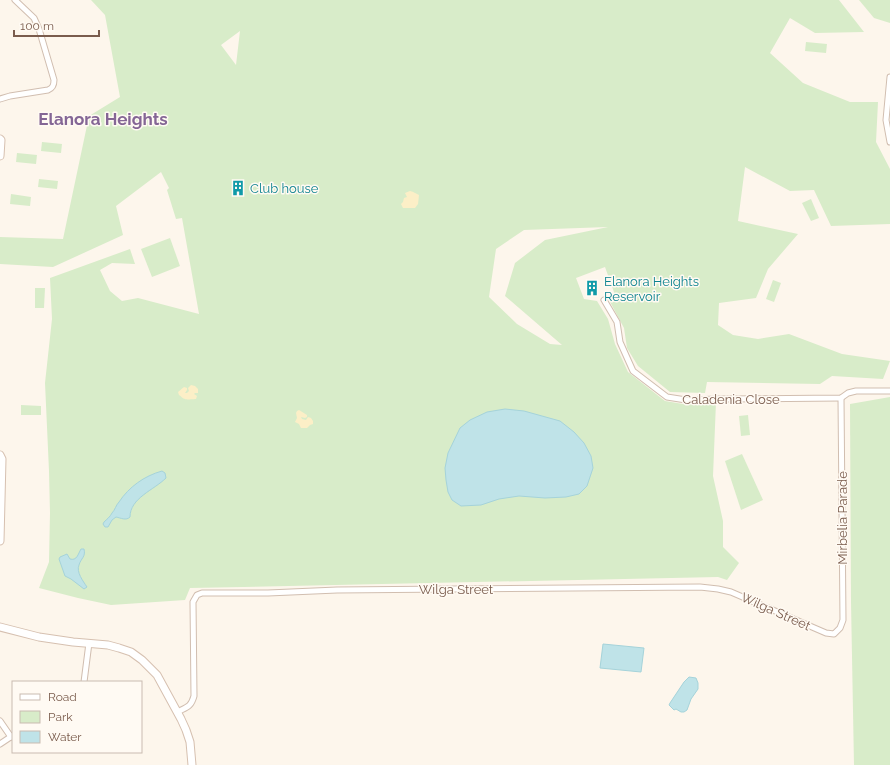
<svg xmlns="http://www.w3.org/2000/svg" width="890" height="765" font-family="Raleway,sans-serif">
<style>
.green{fill:#d8ecc9;fill-rule:evenodd}
.sand{fill:#fcefc7}
.water{fill:#bfe3e8;stroke:#a5d3da}
.lines{fill:none;stroke-linecap:round;stroke-linejoin:round}
.street-casing{stroke:#d1beb0;stroke-width:7}
.secondary-casing{stroke:#d6c0b0;stroke-width:9}
.street{stroke:#fff;stroke-width:5}
.secondary{stroke:#fff;stroke-width:7}
.labels{text-anchor:middle;stroke-width:3;stroke-linejoin:round;paint-order:stroke}
.culture-label{font-size:13px;fill:#0d838f;stroke:#fffaf3;text-anchor:start}
.street-label{font-size:13px;fill:#7a5c4d;stroke:#fffaf3}
.district-label{font-size:17px;font-weight:bold;fill:#846695;stroke:#fffaf3}
</style>
<rect width="100%" height="100%" fill="#fdf6ec"/>
<g class="green">
<path d="M91 0H839L864 32 815 33 790 18 770 53 803 83 850 102H878L876 142 890 169V224L831 226 814 190 790 191 745 167 738 221 798 234 768 269 756 298 719 303 718 325 733 335 758 339 789 334 842 354 890 361 883 379 832 376 820 384 707 382 705 393 670 392 638 366 627 348 624 328 608 298 615 295 605 267 576 278 584 299 597 301 608 319 615 344 628 372 665 401 683 404 716 402 713 476 723 521V547L739 563 727 580 718 577 190 588 185 600 111 605 78 598 39 588 49 562 50 513 49 471 45 383 52 319 50 278 130 249 135 264 112 263 100 270 110 291 122 301 138 298 199 314 182 218 176 219 167 190 169 188 161 172 116 206 123 235 53 267 0 264V237L63 239 89 116 120 97 105 15ZM240 31 236 65 221 45ZM608 227 545 240 515 263 505 296 562 345 550 344 517 324 489 297 496 249 524 230Z"/>
<polygon points="859,0 890,0 890,23 874,18"/>
<polygon points="806,42 827,44 826,53 805,51"/>
<polygon points="42,142 62,144 61,153 41,151"/>
<polygon points="17,153 37,155 36,164 16,162"/>
<polygon points="39,179 58,181 57,189 38,187"/>
<polygon points="11,194 31,197 30,206 10,204"/>
<polygon points="811,199 819,218 811,221 802,203"/>
<polygon points="170,238 180,266 152,277 141,249"/>
<polygon points="773,280 781,283 774,302 766,299"/>
<polygon points="35,288 45,288 44,308 35,308"/>
<polygon points="890,397 890,765 854,765 851,602 850,404"/>
<polygon points="21,405 41,406 41,415 21,415"/>
<polygon points="748,415 750,435 741,436 739,416"/>
<polygon points="742,454 763,500 741,510 725,461"/>
</g>
<g class="sand">
<path d="M410 191C412 191 417 194 419 195L418 204 415 208H403L401 204 403 202 404 198 407 197 405 193Z"/>
<path d="M191 385 195 386 198 389V393H195L194 394 197 396 196 399C195 399 187 400 185 399 183 399 181 396 179 395L178 392 184 387 187 388V390L185 393H187L189 391 188 388Z"/>
<polygon points="299,410 307,415 307,417 305,418 301,417 302,419 306,420 308,417 311,418 313,421 313,424 310,425 307,428 301,428 299,424 295,422 297,418 296,413 297,411"/>
</g>
<g class="water">
<polygon points="505,409 524,411 560,421 574,432 584,443 591,456 593,468 587,486 579,494 566,497 545,498 519,496 499,499 481,505 461,506 452,500 448,492 446,480 445,468 448,453 460,428 470,420 487,412"/>
<path d="M162 471 165 473 166 478C154 490 130 498 130 517 126 521 121 518 116 517L112 520 108 527H105L103 524 104 522C107 519 110 517 112 513 115 510 116 505 119 502 129 487 144 476 162 471Z"/>
<path d="M81 549H84C86 557 81 558 79 565 76 572 83 581 87 587L84 589 71 579 65 576 59 559 60 557 67 554 70 559C77 561 78 554 81 549Z"/>
<polygon points="603,644 644,648 641,672 600,668"/>
<polygon points="689,677 696,678 698,683 698,689 691,699 687,710 684,712 681,712 676,709 674,710 669,705 670,703 684,682"/>
</g>
<g class="lines">
<g class="street-casing">
<g id="street">
<polyline points="890,77 886,120 890,142"/>
<path d="M0 99 10 96 48 90C53 88 54 85 54 80L39 29 34 18 15 0"/>
<polyline points="604,300 617,322 620,342 633,371 667,397 686,400 720,399 841,398 848,393 856,391 890,391"/>
<polyline points="84,682 89,643"/>
<path d="M177 712C187 707 191 707 194 696L193 602 197 595 202 593H268L337 590 700 587 718 589 731 592 826 633 834 634 840 628 843 620 841 398"/>
<polyline points="0,721 11,737"/>
<polyline points="0,744 12,736"/>
</g>
</g>
<g class="secondary-casing">
<g id="secondary">
<polyline points="0,139 1,140 0,156"/>
<polyline points="0,455 2,459 0,541"/>
<polyline points="0,627 39,637 73,642 108,645 119,648 131,652 142,660 157,675 181,719 186,730 190,742 192,765"/>
</g>
</g>
<use href="#street" class="street"/>
<use href="#secondary" class="secondary"/>
</g>
<defs>
<g id="building-bare" transform="scale(1.2)"><path d="M-4-6H4V6H1V3H-1V6H-4ZM-2.5-4.3h1.7v1.8h-1.7ZM.8-4.3h1.7v1.8H.8ZM-2.5-1h1.7V.8h-1.7ZM.8-1h1.7V.8H.8Z" fill="#0f9aa8" stroke="#fffaf3" stroke-width="2.5" paint-order="stroke"/></g>
</defs>
<g fill-rule="evenodd">
<use href="#building-bare" x="238" y="188"/>
<use href="#building-bare" x="592" y="288"/>
</g>
<g class="labels">
<g class="culture-label">
<text x="250" y="193">Club house</text>
<text x="604" y="286">Elanora Heights<tspan x="604" dy="15">Reservoir</tspan></text>
</g>
<g class="street-label">
<text x="731" y="404">Caladenia Close</text>
<text transform="translate(842 518) rotate(-90)" y="5">Mirbelia Parade</text>
<text x="456" y="594">Wilga Street</text>
<text transform="translate(776 611) rotate(24)" y="5">Wilga Street</text>
</g>
<g class="district-label">
<text x="103" y="125">Elanora Heights</text>
</g>
</g>
<rect x="12" y="681" width="130" height="72" fill="#fffaf3" stroke="#cabbb1"/>
<rect x="20" y="694" width="20" height="6" fill="#ffffff" stroke="#cabbb1"/>
<text x="48" y="701" font-size="12" fill="#7a5c4d">Road</text>
<rect x="20" y="711" width="20" height="12" fill="#d8ecc9" stroke="#cabbb1"/>
<text x="48" y="721" font-size="12" fill="#7a5c4d">Park</text>
<rect x="20" y="731" width="20" height="12" fill="#bfe3e8" stroke="#cabbb1"/>
<text x="48" y="741" font-size="12" fill="#7a5c4d">Water</text>
<path d="M14 30v6h85v-6" fill="none" stroke="#7a5c4d" stroke-width="2"/>
<text x="20" y="30" font-size="12" fill="#7a5c4d" stroke="#fffaf3" stroke-width="3" paint-order="stroke">100 m</text>
</svg>
